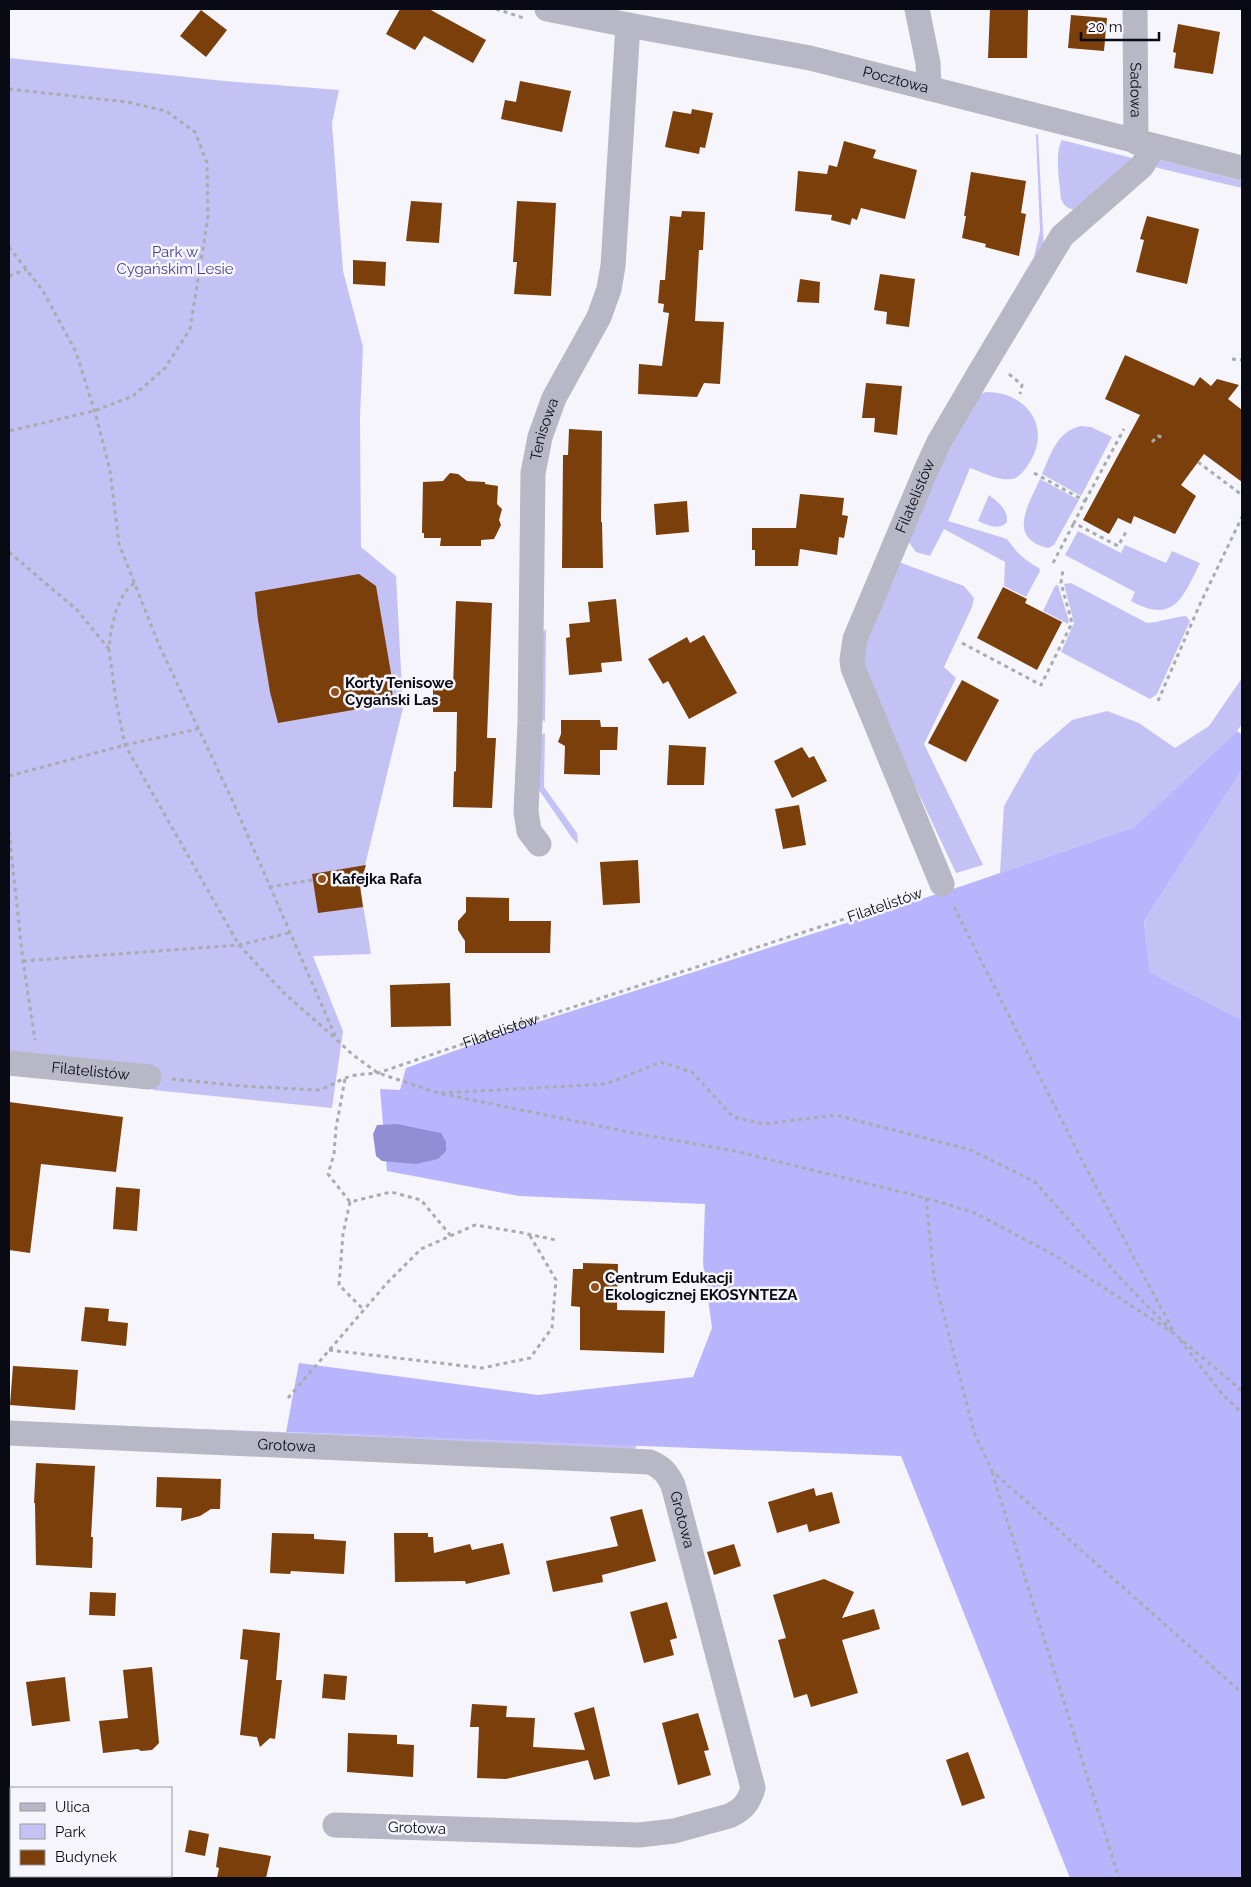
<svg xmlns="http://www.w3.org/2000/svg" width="1251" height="1887" font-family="Raleway,sans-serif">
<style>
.green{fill:#c4c2f4}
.forest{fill:#b9b5fd}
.water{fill:#938ed4}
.building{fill:#7a3f0a}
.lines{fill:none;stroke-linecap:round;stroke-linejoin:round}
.path{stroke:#aaaab1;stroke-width:3;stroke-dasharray:4 4;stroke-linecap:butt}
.minor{stroke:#b7b7c5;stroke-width:25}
.poi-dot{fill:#93521d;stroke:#f5f5fb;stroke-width:2}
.labels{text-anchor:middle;stroke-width:5;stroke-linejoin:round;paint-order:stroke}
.street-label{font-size:15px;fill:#0a0a14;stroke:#f5f5fb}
.park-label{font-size:15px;fill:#4a3d90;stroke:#f5f5fb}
.poi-label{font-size:15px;font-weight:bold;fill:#0a0a14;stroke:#f5f5fb;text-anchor:start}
</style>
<rect width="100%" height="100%" fill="#f5f5fb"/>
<g class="green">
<polygon points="9,58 224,81 339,90 332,123 343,271 363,347 360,417 361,547 396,576 403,708 360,886 371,954 313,956 343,1031 332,1108 153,1090 156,1068 9,1053"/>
<polygon points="1036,134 1038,135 1044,250 977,353 1034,257 1040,231"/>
<path d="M1062 140 1132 158 1131 164 1075 210C1067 208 1064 206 1061 199 1060 185 1054 152 1062 140Z"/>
<polygon points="1160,160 1242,181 1242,188 1158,168 1155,166"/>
<path d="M986 392C1028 392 1053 429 1028 465 1023 472 1019 478 1011 479 998 481 982 472 970 468L948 521 1007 539C1020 556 1021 557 1039 568L1040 571 1026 597 1004 586 1005 562 944 529 930 556 916 552 905 537 933 470 976 396Z"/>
<path d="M1081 426 1091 427 1112 437 1081 496 1042 474C1051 454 1057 431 1081 426Z"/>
<path d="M1040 479 1079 500 1054 545 1048 548C1006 538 1029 504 1040 479Z"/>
<path d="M989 495C998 502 1008 509 1007 522 998 531 988 525 978 521Z"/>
<path d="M1078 531 1121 553 1125 545 1166 563 1172 551 1200 563C1183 597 1174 625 1131 601L1135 592 1065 555Z"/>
<polygon points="896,561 964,586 974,598 972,607 944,667 956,678 924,744 983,865 956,873 860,669 860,644"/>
<path d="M1071 583 1147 623C1161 622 1173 617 1186 616L1190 621 1157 694 1150 699 1061 652 1074 623 1064 584Z"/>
<polygon points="1058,585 1069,621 1068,624 1043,611 1055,586"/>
<polygon points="546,629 545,722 541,719 539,635"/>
<polygon points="1242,678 1242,724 1237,731 1134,827 1000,873 1004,806 1034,753 1072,720 1107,711 1139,723 1175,748 1209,726"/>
<polygon points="545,733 544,787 577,833 578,844 572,838 537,787 540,735"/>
<polygon points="1242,770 1242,1020 1150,972 1144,921"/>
<polygon points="147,1427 637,1445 633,1453"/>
</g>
<polygon class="forest" points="1237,731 1242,735 1242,770 1144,921 1150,972 1242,1020 1242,1878 1070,1878 901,1456 286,1432 299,1363 538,1395 693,1377 712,1328 703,1263 705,1204 519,1196 387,1171 380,1089 400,1090 406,1068 522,1027 962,886 1134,827"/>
<polygon class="water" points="397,1124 441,1133 446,1142 446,1151 438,1159 416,1164 382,1161 376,1156 373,1134 377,1125"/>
<g class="building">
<polygon points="400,9 429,9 486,40 473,63 424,36 415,50 386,34"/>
<polygon points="990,9 1028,9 1027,58 988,58"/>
<polygon points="201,10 227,30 206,57 180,36"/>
<polygon points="1071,15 1107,18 1104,51 1068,48"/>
<polygon points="1178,24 1220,32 1213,74 1174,68 1176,53 1173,52"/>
<polygon points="520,81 571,91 562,132 501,119 505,100 516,102"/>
<polygon points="692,109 713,113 705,148 700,147 699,154 665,147 673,111 691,114"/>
<polygon points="844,141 876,150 873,158 917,170 905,219 861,208 857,220 852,218 850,225 831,220 832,215 795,211 798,171 827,174 829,165 837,167"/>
<polygon points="971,172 1026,181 1021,213 1026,214 1019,256 985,247 986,244 962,238 966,216 964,216"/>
<polygon points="411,201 442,203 439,243 406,241"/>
<polygon points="517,201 556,203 551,296 514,294 517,262 513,262"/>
<polygon points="682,211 705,212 703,250 699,250 695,321 724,322 720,384 704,383 697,397 638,394 639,364 662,366 669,313 663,312 664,304 658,303 660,280 665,280 670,216 681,217"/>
<polygon points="1147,216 1199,229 1187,284 1136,272 1144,240 1140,239"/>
<polygon points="353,260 386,262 385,286 353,284"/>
<polygon points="880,274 915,279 909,327 886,324 887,312 874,310"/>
<polygon points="800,279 820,282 819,303 797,302"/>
<polygon points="1125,355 1194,386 1200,377 1211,386 1217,379 1239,385 1228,399 1242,410 1242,482 1204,454 1181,485 1196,496 1175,534 1134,516 1131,524 1118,518 1109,534 1083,520 1140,415 1105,399"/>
<polygon points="866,383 902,386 897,435 874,432 875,418 862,418"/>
<polygon points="569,429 602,431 601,522 602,522 603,568 562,568 563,455 568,455"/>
<polygon points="450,473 458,474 467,481 485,482 485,484 498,486 497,504 502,509 499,520 501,525 494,539 481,540 481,546 440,546 441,538 424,538 424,533 422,533 423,482 443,481"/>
<polygon points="800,494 844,498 842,515 848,516 844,538 839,537 837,555 800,549 798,566 755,566 755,550 752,550 752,528 796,528"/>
<polygon points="687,501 689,532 656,535 654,504"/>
<polygon points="359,574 376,586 391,673 393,703 278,723 270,692 258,620 255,592"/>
<polygon points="1003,587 1027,599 1025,603 1062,622 1037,670 977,638"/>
<polygon points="616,599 622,661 601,663 602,672 569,675 566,638 570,637 569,624 590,622 588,602"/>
<polygon points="456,601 492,603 487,738 496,738 492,808 453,807 454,772 456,771 457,712 433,712 433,686 453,687"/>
<polygon points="704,635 737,693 689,719 668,681 663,684 648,659 687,637 690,643"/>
<polygon points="962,680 999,700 966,762 928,743"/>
<polygon points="561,720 600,720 601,727 618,727 617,750 600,750 600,775 564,774 565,746 558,742 561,734"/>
<polygon points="669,745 706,747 704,785 667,785"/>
<polygon points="802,747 809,758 814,756 827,781 792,798 774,761"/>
<polygon points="799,805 806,845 783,849 775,809"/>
<polygon points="638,860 640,903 603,905 600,862"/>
<polygon points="366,865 360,886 363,907 318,913 312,874"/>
<polygon points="466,897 509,898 509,921 551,921 550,953 465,953 465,941 458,930 458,921 466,912"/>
<polygon points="450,983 451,1026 391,1027 390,985"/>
<polygon points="9,1102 123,1117 116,1172 41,1164 30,1253 9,1250"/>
<polygon points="116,1187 140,1189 137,1231 113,1229"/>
<polygon points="583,1263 618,1264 617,1310 665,1311 664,1353 580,1350 580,1307 571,1306 573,1269 583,1269"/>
<polygon points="85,1307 109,1309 108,1321 128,1323 126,1346 81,1341"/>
<polygon points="13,1366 78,1370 75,1410 10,1405"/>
<polygon points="36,1463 95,1466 91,1537 93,1537 92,1568 36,1565 35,1503 34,1503"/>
<polygon points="157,1477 221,1479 220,1509 211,1509 200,1516 181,1521 182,1508 156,1507"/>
<polygon points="814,1488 816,1496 832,1492 840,1523 809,1532 807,1524 777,1533 768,1502"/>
<polygon points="642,1509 656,1561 602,1575 603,1582 553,1592 546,1561 618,1546 610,1517"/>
<polygon points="272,1533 314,1534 314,1539 346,1541 344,1574 291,1571 290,1574 270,1573"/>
<polygon points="394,1533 428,1533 428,1537 433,1537 434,1553 470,1544 472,1550 503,1543 510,1574 466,1584 465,1581 395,1582"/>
<polygon points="734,1544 741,1566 714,1575 707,1552"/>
<polygon points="824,1579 854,1592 842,1618 874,1609 880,1629 842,1640 858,1693 811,1707 807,1694 794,1698 778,1640 786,1638 773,1595"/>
<polygon points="90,1592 116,1593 115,1616 89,1615"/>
<polygon points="667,1602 677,1638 670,1640 674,1655 644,1663 630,1612"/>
<polygon points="243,1629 280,1633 276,1680 282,1680 275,1739 270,1738 260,1747 257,1737 240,1735 248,1660 240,1659"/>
<polygon points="152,1667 159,1743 152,1750 141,1751 138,1749 103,1753 99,1721 128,1718 123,1670"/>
<polygon points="324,1674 347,1676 345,1700 322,1698"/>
<polygon points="65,1677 70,1721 32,1726 26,1682"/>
<polygon points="472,1704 507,1706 506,1717 535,1718 533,1747 585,1750 574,1713 594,1707 610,1776 594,1780 588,1760 506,1779 477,1778 479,1727 470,1727"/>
<polygon points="698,1713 709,1750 704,1751 711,1775 678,1785 662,1723"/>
<polygon points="348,1733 397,1735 397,1744 414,1745 413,1777 347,1772"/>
<polygon points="968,1752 985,1798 962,1806 946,1760"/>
<polygon points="189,1830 209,1834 205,1856 185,1852"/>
<polygon points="219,1847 271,1856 266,1878 217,1878 219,1868 216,1867"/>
</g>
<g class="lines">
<g class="path">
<polyline points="496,9 524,18"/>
<polyline points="9,89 127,102 166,111 195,132 207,163 208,217 190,329 165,368 133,396 94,411 9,431"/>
<polyline points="9,247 43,291 76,352 96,416 110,470 119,544 159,645 234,804 337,1040 353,1055 378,1073 438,1093 634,1133 735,1151 926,1198 975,1213 1054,1255 1176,1335 1242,1391"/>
<polyline points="9,276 27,269"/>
<polyline points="1232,359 1242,360"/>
<polyline points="1009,374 1022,385 1020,394"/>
<polyline points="1242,387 1242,388"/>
<polyline points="1152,442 1158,436 1165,438"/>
<polyline points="1198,462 1242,495"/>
<polyline points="1034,473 1085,501 1074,523 1118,546 1126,532"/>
<polyline points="1085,501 1124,429"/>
<polyline points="9,552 77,610 109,649"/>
<polyline points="1053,563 1074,523"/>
<polyline points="134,583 124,593 116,611 111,630 109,650 116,701 125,745 239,945 285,994 335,1038"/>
<polyline points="962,643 1041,685 1072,623 1061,583 1063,569"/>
<polyline points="1158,701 1200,604 1242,517"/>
<polyline points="9,776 125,745 198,729"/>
<polyline points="9,832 23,961 35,1040"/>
<polyline points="269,887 313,880"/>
<polyline points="954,907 1085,1166 1175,1334"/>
<polyline points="23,961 239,945 289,933"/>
<path id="s1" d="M172 1079 242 1086 318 1090C327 1088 334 1083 343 1079 354 1074 366 1074 378 1073L521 1024 921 894"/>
<polyline points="345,1079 336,1128 334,1154 328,1174 350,1202 391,1192 421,1200 451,1236"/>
<polyline points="441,1093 606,1084 661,1062 692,1072 733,1117 764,1124 836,1115 971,1150 1035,1182 1122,1280 1171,1330"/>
<polyline points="926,1198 934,1277 974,1432 992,1471 1242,1693"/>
<polyline points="350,1202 343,1234 339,1285 364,1310"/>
<polyline points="1180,1340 1223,1395 1242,1413"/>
<polyline points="329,1350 482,1368 530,1358 552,1328 556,1280 529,1234"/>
<polyline points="288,1398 387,1283 421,1249 475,1225 518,1232 556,1240"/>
<polyline points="992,1472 1119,1878"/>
</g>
<g class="minor">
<path id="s2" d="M547 9 628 25 810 58 1242 168"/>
<polyline points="917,9 928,63 929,88"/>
<path id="s3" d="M1135 9 1136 142"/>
<path id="s4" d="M539 844 529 831 526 812 530 723 533 473 540 437 554 398 599 317 609 289 613 266 628 25"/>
<path id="s5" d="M942 884 853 668 852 660 855 639 927 468 939 442 980 372 1062 236 1142 166 1154 146"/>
<path id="s6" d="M9 1063 149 1077"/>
<path id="s7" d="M9 1433 650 1462C662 1467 667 1473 673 1485L753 1788C749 1802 743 1810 729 1816L674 1831 639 1835 335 1825"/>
</g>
</g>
<g class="poi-dot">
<circle cx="335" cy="692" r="5"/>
<circle cx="322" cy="879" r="5"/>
<circle cx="595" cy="1287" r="5"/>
</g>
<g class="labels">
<g class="street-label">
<text dy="5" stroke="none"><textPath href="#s2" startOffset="356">Pocztowa</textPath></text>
<text dy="5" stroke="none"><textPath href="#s3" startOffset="81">Sadowa</textPath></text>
<text dy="5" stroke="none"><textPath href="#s4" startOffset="420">Tenisowa</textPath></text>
<text dy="5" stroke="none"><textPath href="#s5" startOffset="418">Filatelistów</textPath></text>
<text transform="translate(885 905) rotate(-19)" y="5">Filatelistów</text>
<text dy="5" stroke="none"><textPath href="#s1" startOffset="339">Filatelistów</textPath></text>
<text dy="5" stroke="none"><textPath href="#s6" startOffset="82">Filatelistów</textPath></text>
<text dy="5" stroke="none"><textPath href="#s7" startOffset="278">Grotowa</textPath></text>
<text dy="5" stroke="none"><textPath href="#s7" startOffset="711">Grotowa</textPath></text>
<text transform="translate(417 1828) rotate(2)" y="5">Grotowa</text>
</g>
<g class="park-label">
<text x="175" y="257">Park w<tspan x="175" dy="17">Cygańskim Lesie</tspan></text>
</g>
<g class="poi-label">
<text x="345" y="688">Korty Tenisowe<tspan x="345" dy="17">Cygański Las</tspan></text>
<text x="332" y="884">Kafejka Rafa</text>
<text x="605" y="1283">Centrum Edukacji<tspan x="605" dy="17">Ekologicznej EKOSYNTEZA</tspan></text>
</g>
</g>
<rect width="1251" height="1887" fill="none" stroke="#0a0a14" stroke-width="20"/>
<rect x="10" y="1787" width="162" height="90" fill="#f5f5fb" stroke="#97979f"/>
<rect x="20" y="1803" width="25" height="8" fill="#b7b7c5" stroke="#97979f"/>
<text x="55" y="1812" font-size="15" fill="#0a0a14">Ulica</text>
<rect x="20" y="1824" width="25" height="15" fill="#c4c2f4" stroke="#97979f"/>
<text x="55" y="1837" font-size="15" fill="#0a0a14">Park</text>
<rect x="20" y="1850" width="25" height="15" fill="#7a3f0a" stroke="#97979f"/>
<text x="55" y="1862" font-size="15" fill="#0a0a14">Budynek</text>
<path d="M1081 32v8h78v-8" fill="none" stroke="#0a0a14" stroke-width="2.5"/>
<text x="1088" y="32" font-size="15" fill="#0a0a14" stroke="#f5f5fb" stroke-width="4" paint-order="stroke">20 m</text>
</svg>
